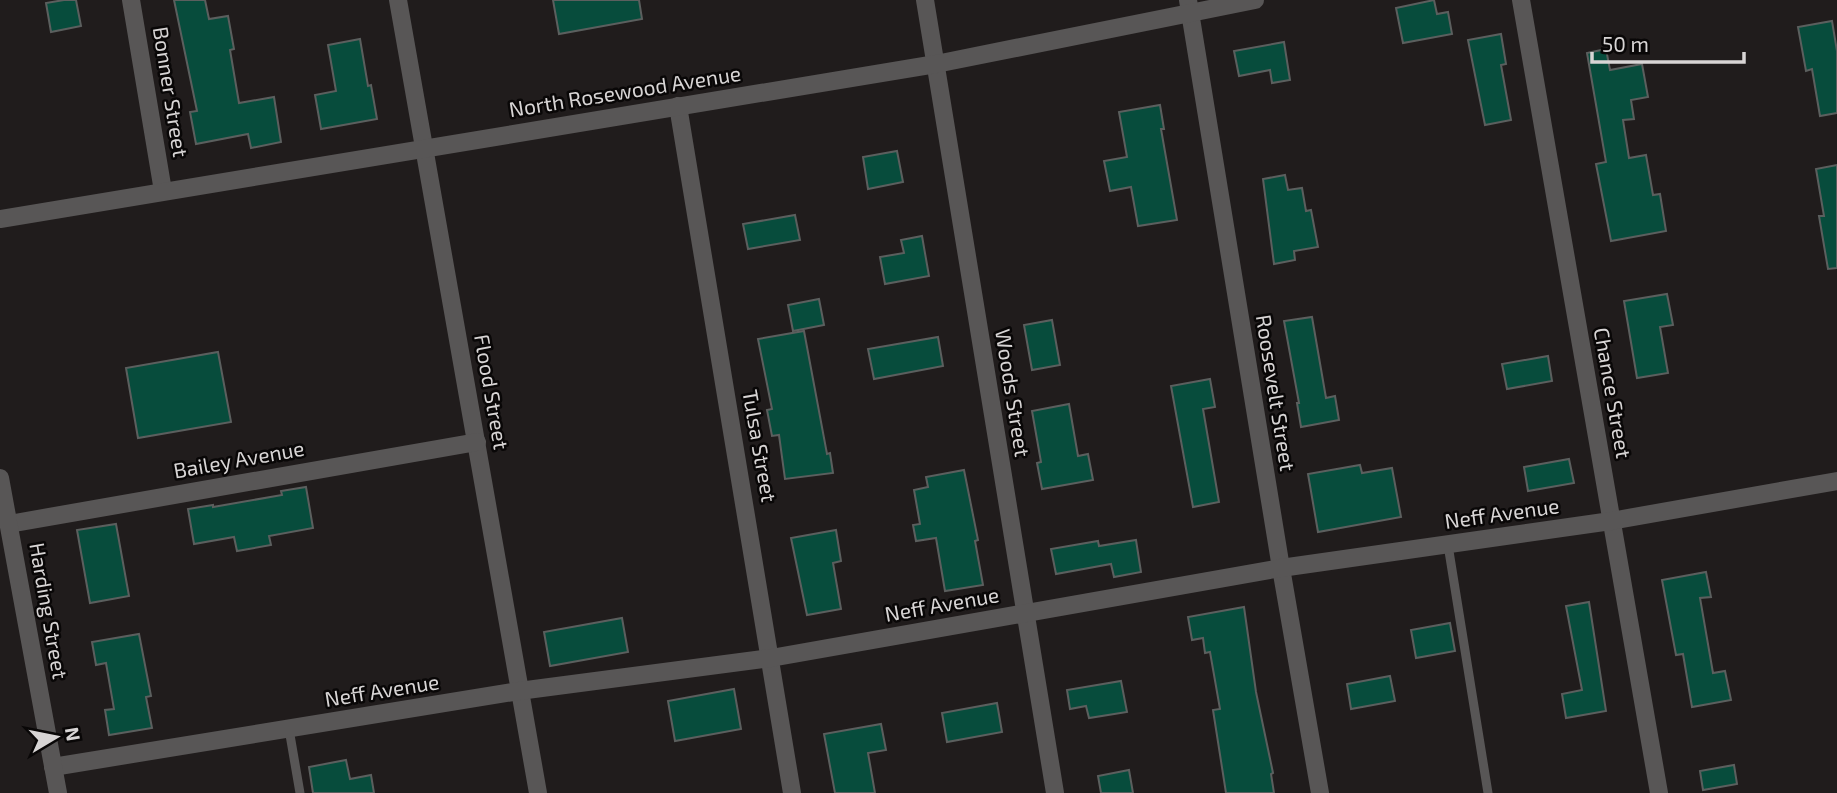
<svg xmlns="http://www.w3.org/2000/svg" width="1837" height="793" font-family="'Exo 2',sans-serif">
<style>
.building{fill:#074c3c;stroke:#5b5f5e;stroke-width:2}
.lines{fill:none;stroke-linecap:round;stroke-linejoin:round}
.service{stroke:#585656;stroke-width:9}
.minor{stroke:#585656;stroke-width:18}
.tertiary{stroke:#585656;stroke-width:18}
.labels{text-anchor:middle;stroke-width:5;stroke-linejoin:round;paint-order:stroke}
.street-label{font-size:21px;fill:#d8d5d5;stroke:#090707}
</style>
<rect width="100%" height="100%" fill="#201c1c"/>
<g class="building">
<polygon points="64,0 76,0 81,26 51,32 46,3"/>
<polygon points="174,0 205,0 209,19 228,16 234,49 230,50 239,103 274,97 281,142 251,148 248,134 196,144 190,112 197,111"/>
<polygon points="553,0 639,0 642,19 559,34"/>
<polygon points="1434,0 1437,14 1448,12 1452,34 1403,43 1396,8"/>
<polygon points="1832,21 1837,51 1837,113 1820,116 1812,69 1806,71 1798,27"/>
<polygon points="1501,34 1506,64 1501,65 1511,120 1485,125 1468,40"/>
<polygon points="360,39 368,86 371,85 377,119 321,129 315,95 336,91 328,45"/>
<polygon points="1284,42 1290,80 1272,83 1270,70 1239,76 1234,51"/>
<polygon points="1606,49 1610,70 1642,64 1648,97 1631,100 1634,119 1623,120 1629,158 1646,155 1653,195 1660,194 1666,231 1611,241 1596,164 1606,162 1587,53"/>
<polygon points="1160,105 1164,129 1161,129 1177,220 1138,226 1131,187 1110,191 1104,161 1127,157 1119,112"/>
<polygon points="897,151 903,182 868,189 863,157"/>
<polygon points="1837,165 1837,268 1828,269 1819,216 1824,216 1816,169"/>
<polygon points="1285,175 1288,190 1302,188 1306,211 1311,210 1318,247 1294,251 1295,260 1274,264 1263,179"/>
<polygon points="795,215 800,240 748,249 743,224"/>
<polygon points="922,236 929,276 885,284 880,257 904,253 901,240"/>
<polygon points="1667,294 1673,325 1660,327 1668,373 1637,378 1624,301"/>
<polygon points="819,299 824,325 793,331 788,305"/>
<polygon points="1312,317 1326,398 1335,396 1339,420 1301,427 1297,403 1299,403 1284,321"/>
<polygon points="1052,320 1060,365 1032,370 1024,325"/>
<polygon points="804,331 827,454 830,453 833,473 785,479 779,435 772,436 767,410 772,409 758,339"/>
<polygon points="938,337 943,366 874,379 868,349"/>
<polygon points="218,352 231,422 138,438 126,368"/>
<polygon points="1548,356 1552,381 1507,389 1502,364"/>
<polygon points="1210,379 1215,407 1203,409 1219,502 1193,507 1171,386"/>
<polygon points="1069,404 1078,456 1088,454 1093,480 1042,489 1037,463 1041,462 1032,411"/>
<polygon points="1569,459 1574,483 1528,491 1524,467"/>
<polygon points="1360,465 1362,473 1392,468 1401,517 1318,532 1308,474"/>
<polygon points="964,470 978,540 975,541 983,585 945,591 936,538 916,541 913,525 920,524 914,490 928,487 926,477"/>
<polygon points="306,487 313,528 269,536 271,545 237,551 234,537 194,544 188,509 213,505 213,507 282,495 281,491"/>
<polygon points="116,524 129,596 90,603 77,530"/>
<polygon points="836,530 841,561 833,563 841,609 807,615 791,538"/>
<polygon points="1136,540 1141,572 1114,577 1111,564 1056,574 1051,549 1098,541 1099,546"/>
<polygon points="1706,572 1711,597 1700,598 1713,673 1725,671 1731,700 1692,707 1683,654 1676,655 1662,580"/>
<polygon points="1589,602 1606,711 1566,718 1562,694 1582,690 1566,606"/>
<polygon points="1244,607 1256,692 1273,773 1271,774 1274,793 1226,793 1213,710 1220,709 1210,652 1205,653 1203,638 1192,640 1188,617"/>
<polygon points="622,618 628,652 550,666 544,632"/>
<polygon points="1450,623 1455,651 1416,658 1411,630"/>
<polygon points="139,634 151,696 146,697 152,728 109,735 105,710 114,709 106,663 96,665 92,642"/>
<polygon points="1390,676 1395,701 1351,709 1347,684"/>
<polygon points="1121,681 1127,712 1089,718 1086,706 1070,709 1067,690"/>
<polygon points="734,689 741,729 675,741 668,701"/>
<polygon points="997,703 1002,732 947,742 942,713"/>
<polygon points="881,724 886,750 868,753 875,793 835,793 824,734"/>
<polygon points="346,760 350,779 371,775 374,793 313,793 309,767"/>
<polygon points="1734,765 1737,784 1703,790 1700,771"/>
<polygon points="1129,770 1133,793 1101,793 1098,776"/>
</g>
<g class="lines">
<g class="service">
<polyline points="1448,545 1488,793"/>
<polyline points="289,729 300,793"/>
</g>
<g class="minor">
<polyline points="131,0 163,191"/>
<polyline points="398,0 538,793"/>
<polyline points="925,0 1055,793"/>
<polyline points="1188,0 1281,568 1320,793"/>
<polyline points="1521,0 1659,793"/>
<polyline points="678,106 792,793"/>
<polyline points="9,524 477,442"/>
<polyline points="53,767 519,691 771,658 1281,568 1611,521 1837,481"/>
</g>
<g class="tertiary">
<polyline points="0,219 936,64 1255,0"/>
<polyline points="0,478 58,793"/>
</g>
</g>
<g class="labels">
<g class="street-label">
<text transform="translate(170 92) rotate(81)" y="7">Bonner Street</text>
<text transform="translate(625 92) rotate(-9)" y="7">North Rosewood Avenue</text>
<text transform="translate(491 392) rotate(80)" y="7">Flood Street</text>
<text transform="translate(1012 393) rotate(81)" y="7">Woods Street</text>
<text transform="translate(1275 393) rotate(81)" y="7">Roosevelt Street</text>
<text transform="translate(1612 393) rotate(80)" y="7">Chance Street</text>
<text transform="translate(759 446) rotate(80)" y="7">Tulsa Street</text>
<text transform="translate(239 460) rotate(-10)" y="7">Bailey Avenue</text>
<text transform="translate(1502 514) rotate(-8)" y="7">Neff Avenue</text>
<text transform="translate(942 605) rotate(-10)" y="7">Neff Avenue</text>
<text transform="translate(48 611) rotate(80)" y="7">Harding Street</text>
<text transform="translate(382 691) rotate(-9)" y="7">Neff Avenue</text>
</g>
</g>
<g transform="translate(56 737) rotate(80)" stroke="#090707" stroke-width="5" paint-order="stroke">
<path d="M0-5L12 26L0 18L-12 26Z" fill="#d8d5d5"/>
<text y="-10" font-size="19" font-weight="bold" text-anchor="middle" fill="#d8d5d5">N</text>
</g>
<path d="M1592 52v10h152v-10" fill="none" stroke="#d8d5d5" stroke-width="3.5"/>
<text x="1602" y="52" font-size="21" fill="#d8d5d5" stroke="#090707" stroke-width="5" paint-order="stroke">50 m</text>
</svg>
